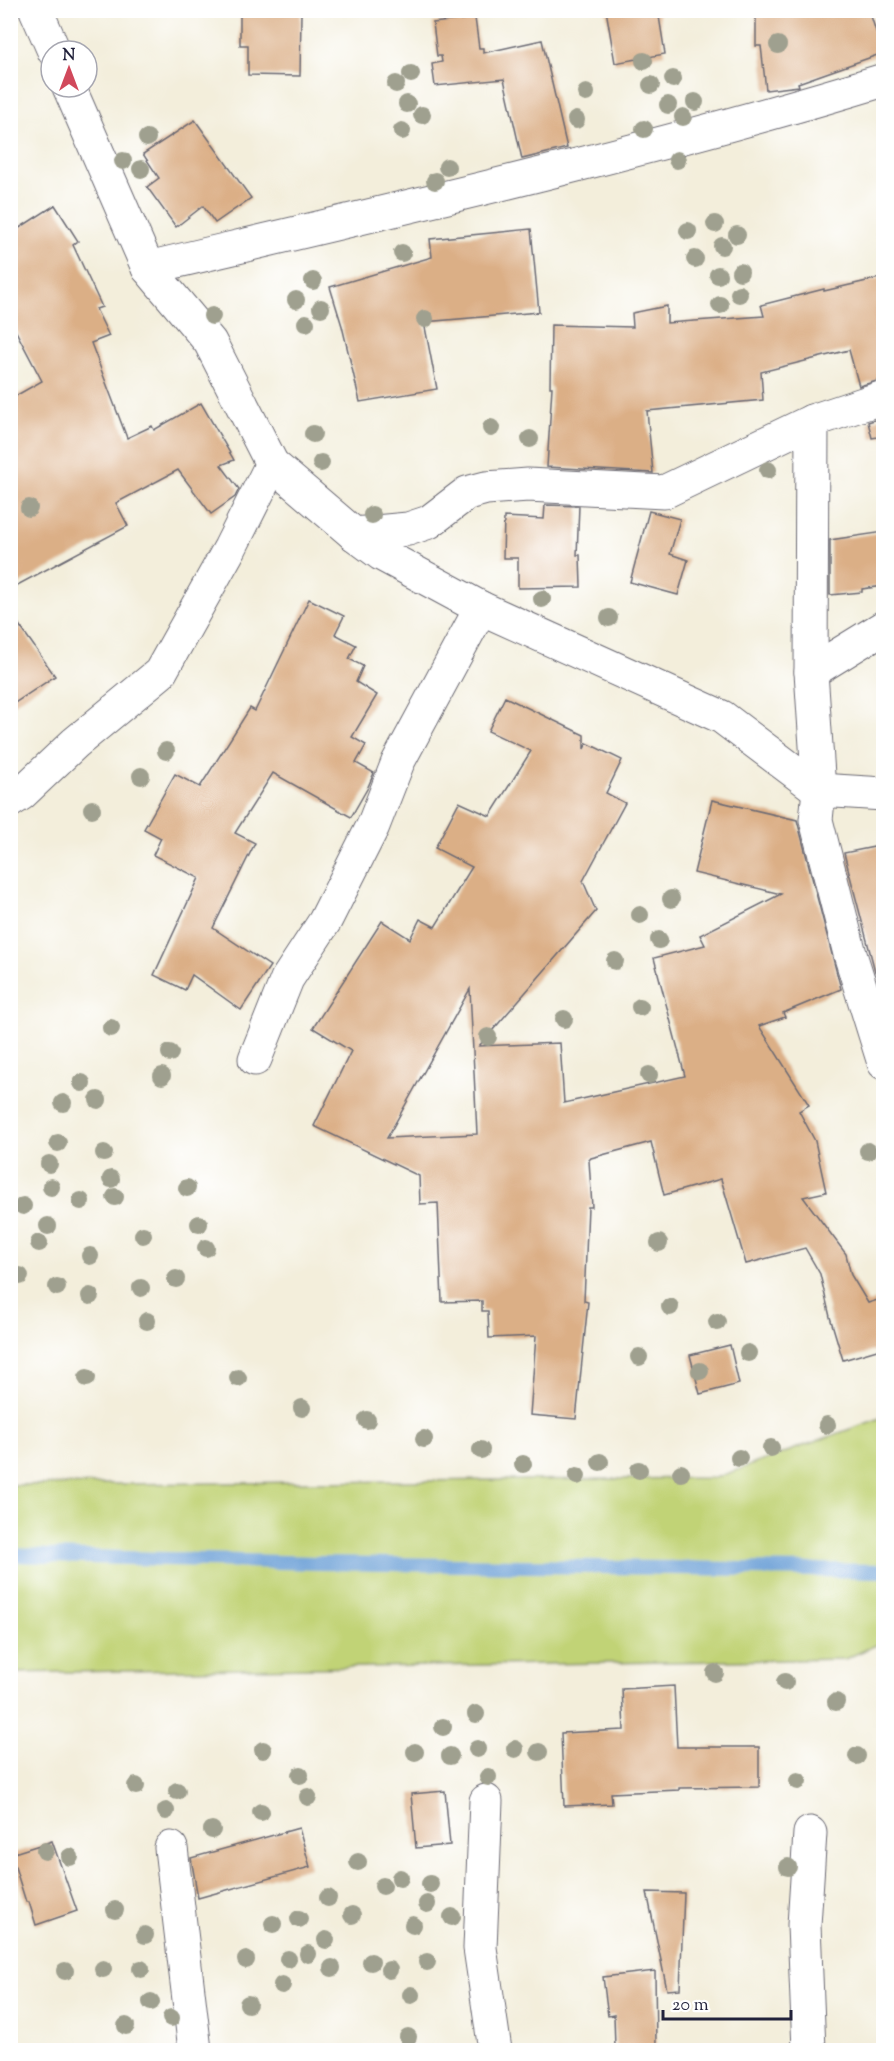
<svg xmlns="http://www.w3.org/2000/svg" width="894" height="2061" font-family="'Sorts Mill Goudy',serif">
<style>
.green{fill:#c1d376;stroke:#727a58;stroke-width:1.5}
.lines{fill:none;stroke-linecap:round;stroke-linejoin:round}
.stream{stroke:#699ed5;stroke-width:14}
.building{fill:#dbaf86;fill-rule:evenodd}
.minor-casing{stroke:#6b6973;stroke-width:35}
.minor{stroke:#fff;stroke-width:33}
.tree{fill:#9fa08f}
</style>
<rect width="100%" height="100%" fill="#fff"/>
<filter id="ink" filterUnits="userSpaceOnUse"><feTurbulence type="fractalNoise" baseFrequency=".0167" numOctaves="2"/><feDisplacementMap in="SourceGraphic" scale="12" xChannelSelector="R" yChannelSelector="G"/><feConvolveMatrix kernelMatrix="1 2 1 2 8 2 1 2 1" color-interpolation-filters="sRGB"/></filter>
<filter id="wash" filterUnits="userSpaceOnUse"><feTurbulence type="fractalNoise" baseFrequency=".008" numOctaves="4" result="noise"/><feDisplacementMap in="SourceGraphic" scale="24" xChannelSelector="R" yChannelSelector="G"/><feGaussianBlur stdDeviation="1.35" result="paint"/><feColorMatrix in="noise" values="0 0 0 0 0 0 0 0 0 0 0 0 0 0 0 0 0 1.4 0 .05"/><feComposite in="paint" operator="in"/></filter>
<g filter="url(#wash)">
<rect width="100%" height="100%" fill="#f3eedb"/>
<polygon class="green" points="883,1417 883,1642 845,1659 11,1673 11,1485 715,1478"/>
<g class="lines">
<polyline class="stream" points="10,1555 319,1563 884,1571"/>
</g>
<g id="blocks">
<g class="building">
<polygon points="240,10 293,10 293,13 301,13 300,76 248,75 248,45 240,45"/>
<polygon points="606,10 658,10 665,54 615,63"/>
<polygon points="756,10 869,10 883,53 798,83 799,86 766,90 761,46 756,46"/>
<polygon points="475,18 479,48 483,48 483,53 542,40 567,148 522,159 504,79 435,86 432,64 442,62 441,56 437,56 433,23"/>
<polygon points="195,120 251,198 215,223 203,206 176,227 147,187 159,178 143,154"/>
<polygon points="55,205 78,241 73,245 102,307 96,309 109,336 91,343 127,438 152,426 154,430 201,403 234,460 221,465 239,489 235,497 211,514 178,470 116,503 128,526 10,589 10,399 42,381 10,320 10,234"/>
<polygon points="531,229 539,312 424,322 437,389 360,402 342,326 330,287 432,257 430,239"/>
<polygon points="884,277 884,379 859,386 849,350 761,372 763,400 647,411 653,473 547,467 552,387 550,387 551,325 633,327 632,313 667,306 667,323 764,316 761,305 824,289 824,291"/>
<polygon points="884,417 884,436 872,438 868,422"/>
<polygon points="545,505 579,506 577,555 580,555 581,587 518,588 518,558 503,558 504,517 544,519"/>
<polygon points="649,511 680,519 670,554 688,560 678,595 630,582"/>
<polygon points="884,532 884,586 862,589 862,592 830,595 830,540"/>
<polygon points="309,599 344,616 335,634 356,645 349,659 363,666 356,682 377,695 352,737 366,745 356,763 374,773 367,789 351,817 273,773 235,833 255,843 213,928 270,966 241,1010 192,975 185,990 154,975 199,878 153,855 161,838 144,829 175,774 200,787 250,708 255,711"/>
<polygon points="10,612 55,676 10,706"/>
<path d="M505 697 584 735V749L587 743 622 760 606 793 625 803 583 881 596 911 479 1046 560 1043 564 1103 685 1076 654 958 705 945 700 935 781 894 694 873 712 800 797 820 841 989 783 1013 785 1017 759 1026 809 1105 799 1111 815 1141 826 1192 803 1197 846 1254 851 1275 868 1303 884 1298V1348L843 1360 830 1317 820 1274 805 1248 746 1264 721 1179 664 1195 651 1142 591 1158 589 1160 592 1207H588L584 1301 588 1302 576 1419 530 1415 536 1336 489 1338 488 1311H482V1301L442 1302 438 1203 420 1204 419 1176 314 1126 351 1051 313 1028 382 921 410 939 420 919 435 927 472 867 435 848 459 802 490 816 531 751 488 731ZM470 989 477 1134 387 1138Z"/>
<polygon points="884,845 884,972 876,975 844,853"/>
<polygon points="730,1345 739,1384 700,1394 690,1355"/>
<polygon points="674,1686 677,1747 759,1747 759,1787 679,1788 679,1790 611,1793 612,1804 564,1806 561,1733 624,1730 622,1689"/>
<polygon points="445,1791 450,1845 416,1848 411,1794"/>
<polygon points="299,1828 310,1867 198,1898 191,1858"/>
<polygon points="52,1841 77,1911 36,1925 29,1902 26,1902 11,1854"/>
<polygon points="647,1892 684,1893 680,1989 667,1990"/>
<polygon points="655,1971 656,2046 615,2048 614,2015 608,2016 603,1977"/>
</g>
</g>
</g>
<g filter="url(#ink)">
<use href="#blocks" fill-opacity="0" stroke="#6b6973" stroke-width="1.5"/>
<g class="lines">
<g class="minor-casing">
<g id="minor">
<polyline points="36,10 54,51"/>
<polyline points="69,87 148,268 210,342 272,464 354,534 381,554 481,608 722,717 819,790 884,794"/>
<path d="M148 268C394 210 641 154 884 80"/>
<polyline points="812,421 811,672 819,790 816,820 850,954 884,1063"/>
<polyline points="354,534 408,529 429,522 467,493 486,488 528,485 664,492 812,421 884,397"/>
<polyline points="811,672 884,627"/>
<polyline points="10,801 21,794 75,743 160,673 230,548 272,464"/>
<polyline points="255,1059 287,979 325,921 373,826 398,762 481,608"/>
<polyline points="486,1801 480,1948 495,2050"/>
<polyline points="171,1848 195,2050"/>
<polyline points="809,2050 804,1925 810,1833"/>
</g>
</g>
<use href="#minor" class="minor"/>
</g>
<g class="tree">
<circle cx="778" cy="45" r="9"/>
<circle cx="644" cy="61" r="9"/>
<circle cx="411" cy="74" r="9"/>
<circle cx="673" cy="79" r="9"/>
<circle cx="396" cy="84" r="9"/>
<circle cx="651" cy="85" r="9"/>
<circle cx="586" cy="93" r="9"/>
<circle cx="695" cy="102" r="9"/>
<circle cx="407" cy="104" r="9"/>
<circle cx="668" cy="105" r="9"/>
<circle cx="422" cy="115" r="9"/>
<circle cx="683" cy="117" r="9"/>
<circle cx="576" cy="120" r="9"/>
<circle cx="644" cy="129" r="9"/>
<circle cx="402" cy="131" r="9"/>
<circle cx="147" cy="138" r="9"/>
<circle cx="677" cy="160" r="9"/>
<circle cx="123" cy="161" r="9"/>
<circle cx="447" cy="167" r="9"/>
<circle cx="141" cy="169" r="9"/>
<circle cx="435" cy="181" r="9"/>
<circle cx="715" cy="224" r="9"/>
<circle cx="688" cy="231" r="9"/>
<circle cx="737" cy="235" r="9"/>
<circle cx="722" cy="246" r="9"/>
<circle cx="402" cy="253" r="9"/>
<circle cx="695" cy="259" r="9"/>
<circle cx="740" cy="272" r="9"/>
<circle cx="718" cy="275" r="9"/>
<circle cx="313" cy="281" r="9"/>
<circle cx="739" cy="294" r="9"/>
<circle cx="296" cy="300" r="9"/>
<circle cx="720" cy="305" r="9"/>
<circle cx="321" cy="308" r="9"/>
<circle cx="212" cy="316" r="9"/>
<circle cx="425" cy="319" r="9"/>
<circle cx="306" cy="323" r="9"/>
<circle cx="491" cy="428" r="9"/>
<circle cx="313" cy="434" r="9"/>
<circle cx="530" cy="439" r="9"/>
<circle cx="321" cy="463" r="9"/>
<circle cx="768" cy="470" r="9"/>
<circle cx="29" cy="508" r="9"/>
<circle cx="372" cy="515" r="9"/>
<circle cx="542" cy="599" r="9"/>
<circle cx="609" cy="618" r="9"/>
<circle cx="166" cy="751" r="9"/>
<circle cx="141" cy="776" r="9"/>
<circle cx="92" cy="809" r="9"/>
<circle cx="671" cy="899" r="9"/>
<circle cx="640" cy="915" r="9"/>
<circle cx="659" cy="940" r="9"/>
<circle cx="615" cy="961" r="9"/>
<circle cx="640" cy="1007" r="9"/>
<circle cx="564" cy="1019" r="9"/>
<circle cx="111" cy="1028" r="9"/>
<circle cx="488" cy="1037" r="9"/>
<circle cx="170" cy="1053" r="9"/>
<circle cx="649" cy="1075" r="9"/>
<circle cx="162" cy="1076" r="9"/>
<circle cx="82" cy="1083" r="9"/>
<circle cx="98" cy="1100" r="9"/>
<circle cx="63" cy="1103" r="9"/>
<circle cx="58" cy="1143" r="9"/>
<circle cx="868" cy="1151" r="9"/>
<circle cx="104" cy="1153" r="9"/>
<circle cx="49" cy="1164" r="9"/>
<circle cx="111" cy="1179" r="9"/>
<circle cx="51" cy="1187" r="9"/>
<circle cx="187" cy="1188" r="9"/>
<circle cx="115" cy="1197" r="9"/>
<circle cx="81" cy="1201" r="9"/>
<circle cx="23" cy="1206" r="9"/>
<circle cx="199" cy="1224" r="9"/>
<circle cx="48" cy="1226" r="9"/>
<circle cx="143" cy="1235" r="9"/>
<circle cx="39" cy="1243" r="9"/>
<circle cx="659" cy="1243" r="9"/>
<circle cx="206" cy="1248" r="9"/>
<circle cx="90" cy="1256" r="9"/>
<circle cx="20" cy="1276" r="9"/>
<circle cx="176" cy="1279" r="9"/>
<circle cx="57" cy="1287" r="9"/>
<circle cx="141" cy="1288" r="9"/>
<circle cx="90" cy="1296" r="9"/>
<circle cx="670" cy="1307" r="9"/>
<circle cx="147" cy="1321" r="9"/>
<circle cx="717" cy="1322" r="9"/>
<circle cx="748" cy="1353" r="9"/>
<circle cx="639" cy="1357" r="9"/>
<circle cx="700" cy="1371" r="9"/>
<circle cx="87" cy="1378" r="9"/>
<circle cx="238" cy="1378" r="9"/>
<circle cx="302" cy="1408" r="9"/>
<circle cx="367" cy="1420" r="9"/>
<circle cx="827" cy="1425" r="9"/>
<circle cx="424" cy="1439" r="9"/>
<circle cx="771" cy="1448" r="9"/>
<circle cx="481" cy="1450" r="9"/>
<circle cx="739" cy="1458" r="9"/>
<circle cx="600" cy="1462" r="9"/>
<circle cx="523" cy="1464" r="9"/>
<circle cx="639" cy="1470" r="9"/>
<circle cx="681" cy="1473" r="9"/>
<circle cx="577" cy="1476" r="9"/>
<circle cx="715" cy="1673" r="9"/>
<circle cx="785" cy="1682" r="9"/>
<circle cx="836" cy="1702" r="9"/>
<circle cx="476" cy="1714" r="9"/>
<circle cx="443" cy="1727" r="9"/>
<circle cx="477" cy="1749" r="9"/>
<circle cx="515" cy="1749" r="9"/>
<circle cx="263" cy="1750" r="9"/>
<circle cx="415" cy="1752" r="9"/>
<circle cx="539" cy="1752" r="9"/>
<circle cx="450" cy="1756" r="9"/>
<circle cx="857" cy="1756" r="9"/>
<circle cx="300" cy="1775" r="9"/>
<circle cx="488" cy="1777" r="9"/>
<circle cx="798" cy="1781" r="9"/>
<circle cx="136" cy="1786" r="9"/>
<circle cx="177" cy="1791" r="9"/>
<circle cx="308" cy="1797" r="9"/>
<circle cx="166" cy="1811" r="9"/>
<circle cx="261" cy="1812" r="9"/>
<circle cx="212" cy="1830" r="9"/>
<circle cx="45" cy="1851" r="9"/>
<circle cx="70" cy="1857" r="9"/>
<circle cx="358" cy="1862" r="9"/>
<circle cx="788" cy="1867" r="9"/>
<circle cx="400" cy="1878" r="9"/>
<circle cx="430" cy="1884" r="9"/>
<circle cx="383" cy="1886" r="9"/>
<circle cx="328" cy="1898" r="9"/>
<circle cx="427" cy="1904" r="9"/>
<circle cx="115" cy="1910" r="9"/>
<circle cx="352" cy="1915" r="9"/>
<circle cx="452" cy="1917" r="9"/>
<circle cx="299" cy="1919" r="9"/>
<circle cx="273" cy="1924" r="9"/>
<circle cx="413" cy="1925" r="9"/>
<circle cx="145" cy="1935" r="9"/>
<circle cx="326" cy="1940" r="9"/>
<circle cx="308" cy="1954" r="9"/>
<circle cx="288" cy="1959" r="9"/>
<circle cx="246" cy="1960" r="9"/>
<circle cx="371" cy="1962" r="9"/>
<circle cx="427" cy="1962" r="9"/>
<circle cx="332" cy="1968" r="9"/>
<circle cx="103" cy="1969" r="9"/>
<circle cx="141" cy="1969" r="9"/>
<circle cx="389" cy="1970" r="9"/>
<circle cx="65" cy="1971" r="9"/>
<circle cx="282" cy="1985" r="9"/>
<circle cx="411" cy="1995" r="9"/>
<circle cx="151" cy="2002" r="9"/>
<circle cx="248" cy="2004" r="9"/>
<circle cx="171" cy="2018" r="9"/>
<circle cx="126" cy="2026" r="9"/>
<circle cx="408" cy="2037" r="9"/>
</g>
</g>
<rect width="894" height="2061" fill="none" stroke="#fff" stroke-width="36"/>
<g transform="translate(69 69)"><circle r="28" fill="#ffffff" stroke="#a7a7b1" stroke-width="1.5"/>
<path d="M0-4.5L10 22L0 15L-10 22Z" fill="#d1495b"/>
<text y="-9" font-size="16" font-weight="bold" text-anchor="middle" fill="#22223b">N</text>
</g>
<path d="M663 2010v9h128v-9" fill="none" stroke="#22223b" stroke-width="3"/>
<text x="672" y="2010" font-size="18" fill="#22223b" stroke="#ffffff" stroke-width="4.5" paint-order="stroke">20 m</text>
</svg>
